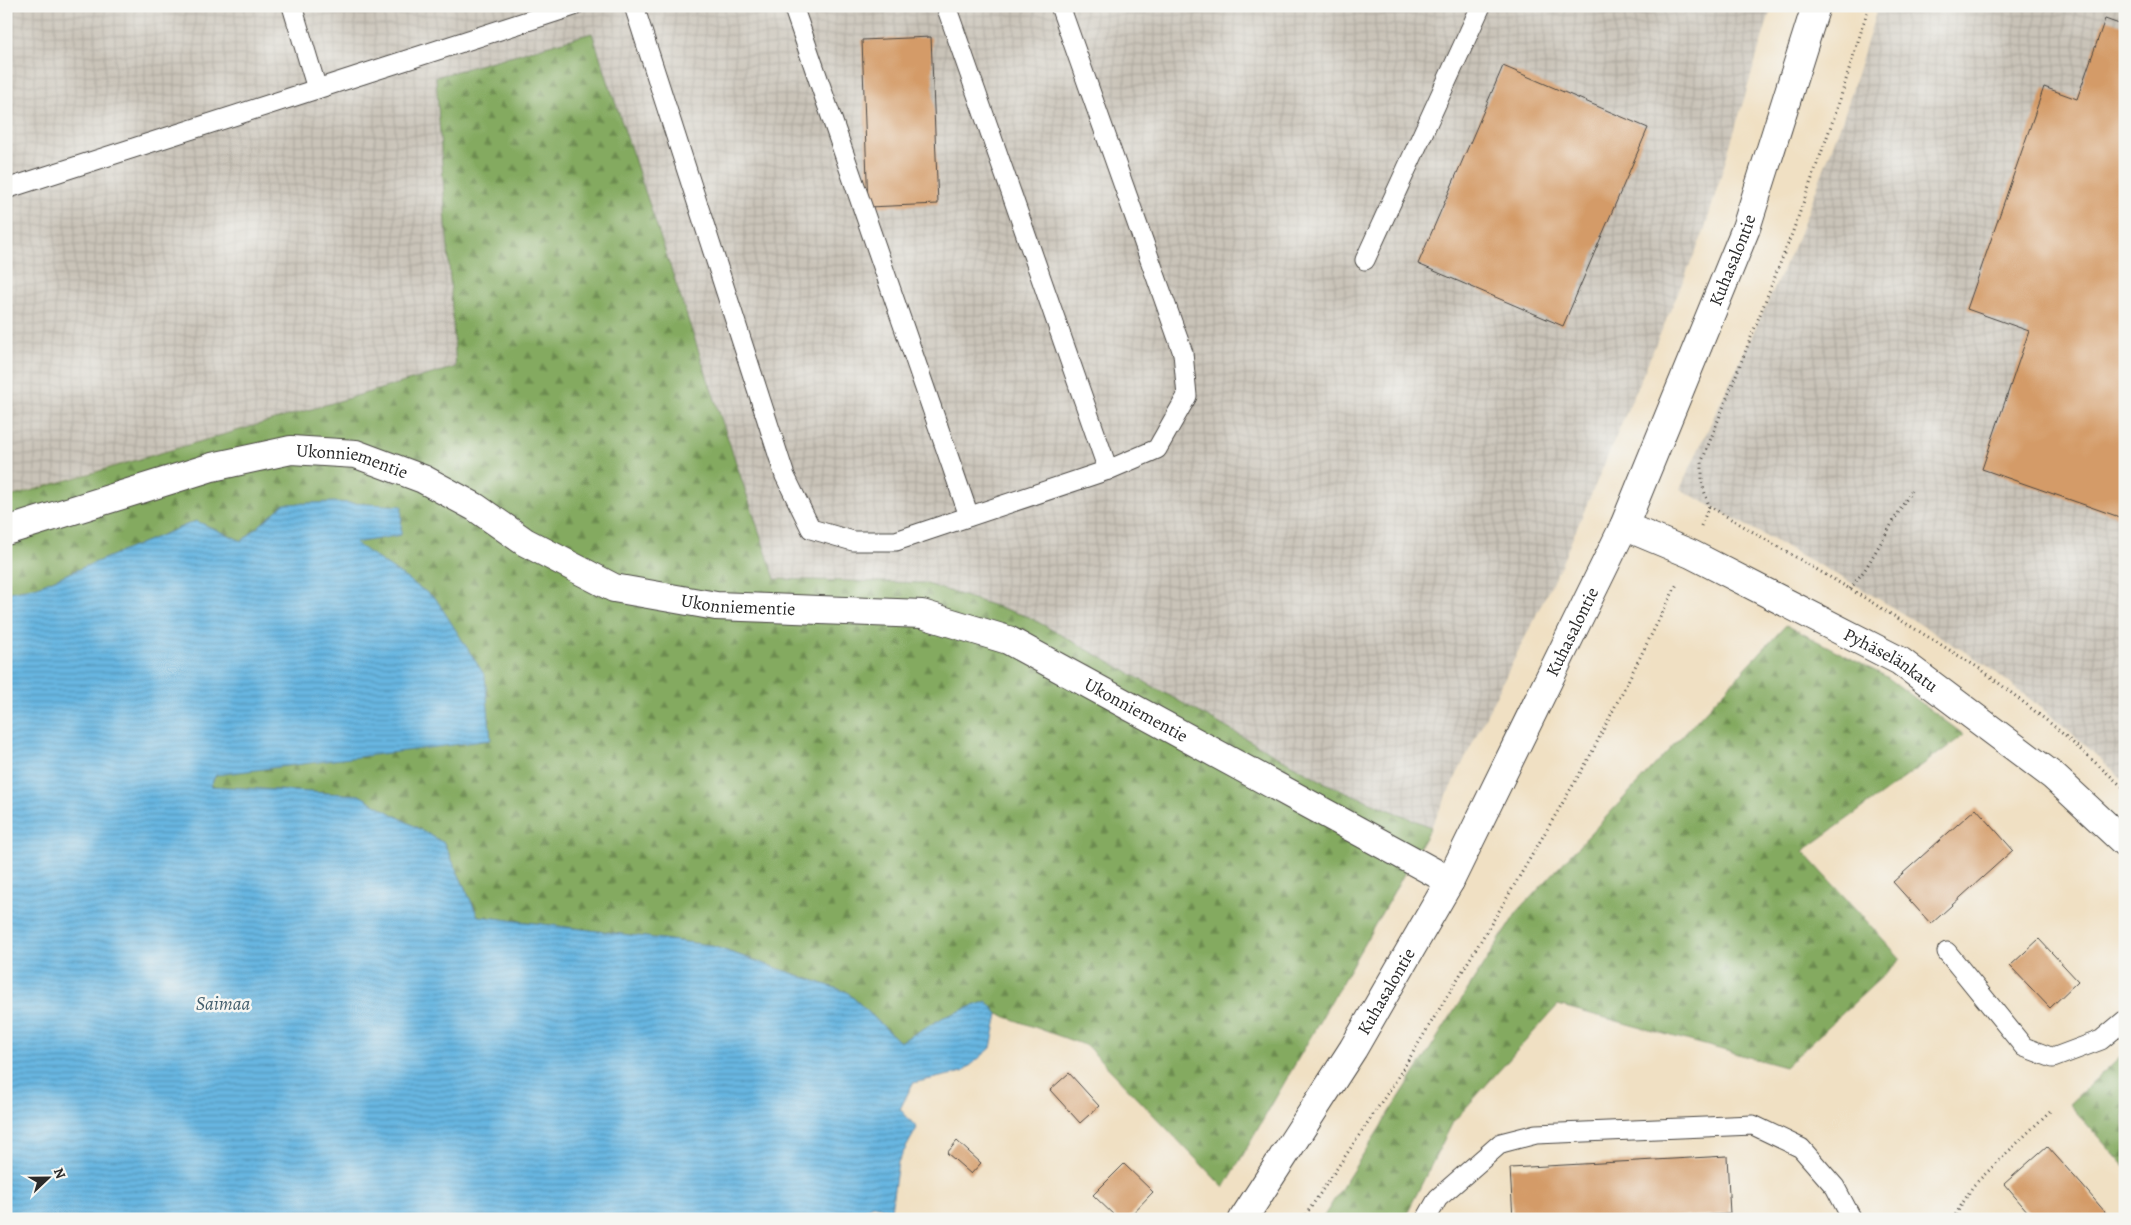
<svg xmlns="http://www.w3.org/2000/svg" width="2131" height="1225" font-family="Alegreya,serif">
<style>
.industrial{fill:url(#industrial-grid)}
.forest{fill:url(#forest-firs);stroke:#586a46}
.water{fill:url(#water-rules);stroke:#497086}
.building{fill:#d49b68}
.lines{fill:none;stroke-linecap:round;stroke-linejoin:round}
.service-casing{stroke:#494642;stroke-width:21}
.minor-casing{stroke:#494642;stroke-width:30}
.tertiary-casing{stroke:#494642;stroke-width:30}
.secondary-casing{stroke:#494642;stroke-width:30}
.path{stroke:#494642;stroke-width:3;stroke-dasharray:1 4;stroke-linecap:butt}
.service{stroke:#fff;stroke-width:19}
.minor{stroke:#fff;stroke-width:28}
.tertiary{stroke:#fff;stroke-width:28}
.secondary{stroke:#fff;stroke-width:28}
.labels{text-anchor:middle;stroke-width:5;stroke-linejoin:round;paint-order:stroke}
.street-label{font-size:18px;fill:#2b2b2b;stroke:#f6f6f2}
.water-label{font-size:19px;font-style:italic;fill:#405c6b;stroke:#f6f6f2}
</style>
<defs>
<pattern id="industrial-grid" width="8" height="8" patternUnits="userSpaceOnUse" patternTransform="scale(1.25)"><rect width="8" height="8" fill="#c9c3b8"/><path d="M0 4h8M4 0v8" fill="none" stroke="#ada89e"/></pattern>
<pattern id="forest-firs" width="22" height="20" patternUnits="userSpaceOnUse" patternTransform="scale(1.25)"><rect width="22" height="20" fill="#84aa60"/><path d="M5 1l3.5 6h-7zM16 11l3.5 6h-7z" fill="#6c8b4f"/></pattern>
<pattern id="water-rules" width="6" height="5" patternUnits="userSpaceOnUse" patternTransform="scale(1.25)"><rect width="6" height="5" fill="#67b6e1"/><path d="M0 2.5h6" fill="none" stroke="#5594b7"/></pattern>
</defs>
<rect width="100%" height="100%" fill="#f6f6f2"/>
<filter id="ink" filterUnits="userSpaceOnUse"><feTurbulence type="fractalNoise" baseFrequency=".02" numOctaves="2"/><feDisplacementMap in="SourceGraphic" scale="10" xChannelSelector="R" yChannelSelector="G"/><feConvolveMatrix kernelMatrix="1 2 1 2 8 2 1 2 1" color-interpolation-filters="sRGB"/></filter>
<filter id="wash" filterUnits="userSpaceOnUse"><feTurbulence type="fractalNoise" baseFrequency=".0096" numOctaves="4" result="noise"/><feDisplacementMap in="SourceGraphic" scale="20" xChannelSelector="R" yChannelSelector="G"/><feGaussianBlur stdDeviation="1.12" result="paint"/><feColorMatrix in="noise" values="0 0 0 0 0 0 0 0 0 0 0 0 0 0 0 0 0 1.4 0 .05"/><feComposite in="paint" operator="in"/></filter>
<g filter="url(#wash)">
<rect width="100%" height="100%" fill="#f0e0c3"/>
<g class="industrial">
<polygon points="6,6 1772,6 1704,232 1561,565 1431,827 1327,784 923,583 775,579 592,33 436,77 456,367 6,497"/>
<polygon points="1878,6 2125,6 2125,781 2058,721 1985,664 1859,587 1680,489 1799,235 1845,113"/>
</g>
<g class="forest">
<polygon points="592,33 775,579 924,583 1029,617 1327,784 1431,827 1224,1188 1087,1046 998,1014 987,1001 944,1017 900,1042 847,992 709,945 478,916 444,843 359,795 210,786 216,775 436,599 354,543 284,504 242,541 196,521 38,586 6,593 6,498 456,367 436,77"/>
<polygon points="1786,625 1887,677 1964,735 1803,851 1901,959 1785,1067 1558,1005 1453,1122 1404,1219 1322,1219 1517,912"/>
<polygon points="2125,1052 2125,1167 2069,1104"/>
</g>
<polygon class="water" points="334,502 402,506 401,535 355,543 436,599 485,676 491,740 216,775 210,786 359,795 444,843 478,916 709,945 847,992 900,1042 944,1017 987,1001 998,1014 991,1048 963,1072 913,1083 900,1109 917,1128 898,1162 891,1210 874,1205 842,1219 6,1219 6,593 38,586 196,521 242,541 284,504"/>
<g id="blocks">
<g class="building">
<polygon points="2105,19 2125,26 2125,519 1982,469 2029,331 1967,309 2044,87 2077,99"/>
<polygon points="931,37 938,204 868,207 862,40"/>
<polygon points="1503,66 1648,128 1563,326 1418,264"/>
<polygon points="1976,808 2013,850 1931,924 1893,882"/>
<polygon points="2039,939 2078,981 2050,1008 2010,966"/>
<polygon points="1069,1073 1099,1106 1080,1123 1050,1090"/>
<polygon points="957,1141 981,1163 971,1174 947,1153"/>
<polygon points="2047,1146 2082,1185 2111,1219 2034,1219 2004,1184"/>
<polygon points="1727,1156 1730,1214 1643,1219 1513,1219 1510,1168"/>
<polygon points="1124,1164 1153,1192 1127,1219 1118,1219 1093,1195"/>
</g>
</g>
</g>
<g filter="url(#ink)">
<use href="#blocks" fill-opacity="0" stroke="#494642" stroke-width="1"/>
<g class="lines">
<g class="service-casing">
<g id="service">
<polyline points="292,6 317,89 574,6"/>
<polyline points="634,6 785,476 811,529 853,541 896,541 1108,470 1157,449 1187,396 1183,353 1060,6"/>
<polyline points="793,6 969,516"/>
<polyline points="946,6 1108,470"/>
<polyline points="6,189 317,89"/>
<polyline points="1365,260 1481,6"/>
<polyline points="1947,952 2024,1047 2053,1058 2101,1040 2125,1020"/>
<polyline points="1426,1219 1438,1198 1501,1143 1536,1134 1753,1125 1801,1148 1835,1187 1852,1219"/>
</g>
</g>
<g class="minor-casing">
<g id="minor">
<path id="s1" d="M6 531 212 467 291 450 356 454 423 479 475 507 525 542 614 588 716 606 922 614 1008 640 1450 881"/>
</g>
</g>
<g class="tertiary-casing">
<g id="tertiary">
<path id="s2" d="M1624 526 1691 554 1900 661 2053 776 2125 843"/>
</g>
</g>
<g class="secondary-casing">
<g id="secondary">
<path id="s3" d="M1243 1219 1353 1049 1450 881 1624 526 1746 228 1816 6"/>
</g>
</g>
<g class="path">
<polyline points="1709,506 1850,589 1982,670 2055,727 2125,789"/>
<polyline points="1701,526 1709,506 1702,484 1702,461 1793,231 1836,112 1869,6"/>
<polyline points="1850,589 1866,568 1911,491"/>
<polyline points="1303,1219 1395,1082 1505,901 1589,758 1678,582"/>
<polyline points="1953,1219 1973,1186 2050,1111"/>
</g>
<use href="#service" class="service"/>
<use href="#minor" class="minor"/>
<use href="#tertiary" class="tertiary"/>
<use href="#secondary" class="secondary"/>
</g>
</g>
<g class="labels">
<g class="street-label">
<text dy="6" stroke="none"><textPath href="#s3" startOffset="1079">Kuhasalontie</textPath></text>
<text dy="6" stroke="none"><textPath href="#s1" startOffset="359">Ukonniementie</textPath></text>
<text dy="6" stroke="none"><textPath href="#s1" startOffset="779">Ukonniementie</textPath></text>
<text dy="6" stroke="none"><textPath href="#s3" startOffset="674">Kuhasalontie</textPath></text>
<text dy="6" stroke="none"><textPath href="#s2" startOffset="299">Pyhäselänkatu</textPath></text>
<text dy="6" stroke="none"><textPath href="#s1" startOffset="1199">Ukonniementie</textPath></text>
<text dy="6" stroke="none"><textPath href="#s3" startOffset="269">Kuhasalontie</textPath></text>
</g>
<g class="water-label">
<text x="223" y="1010">Saimaa</text>
</g>
</g>
<rect width="2131" height="1225" fill="none" stroke="#f6f6f2" stroke-width="25"/>
<g transform="translate(48 1178) rotate(68)" stroke="#f6f6f2" stroke-width="4" paint-order="stroke">
<path d="M0-4L9 19L0 12L-9 19Z" fill="#2b2b2b"/>
<text y="-8" font-size="14" font-weight="bold" text-anchor="middle" fill="#2b2b2b">N</text>
</g>
</svg>
